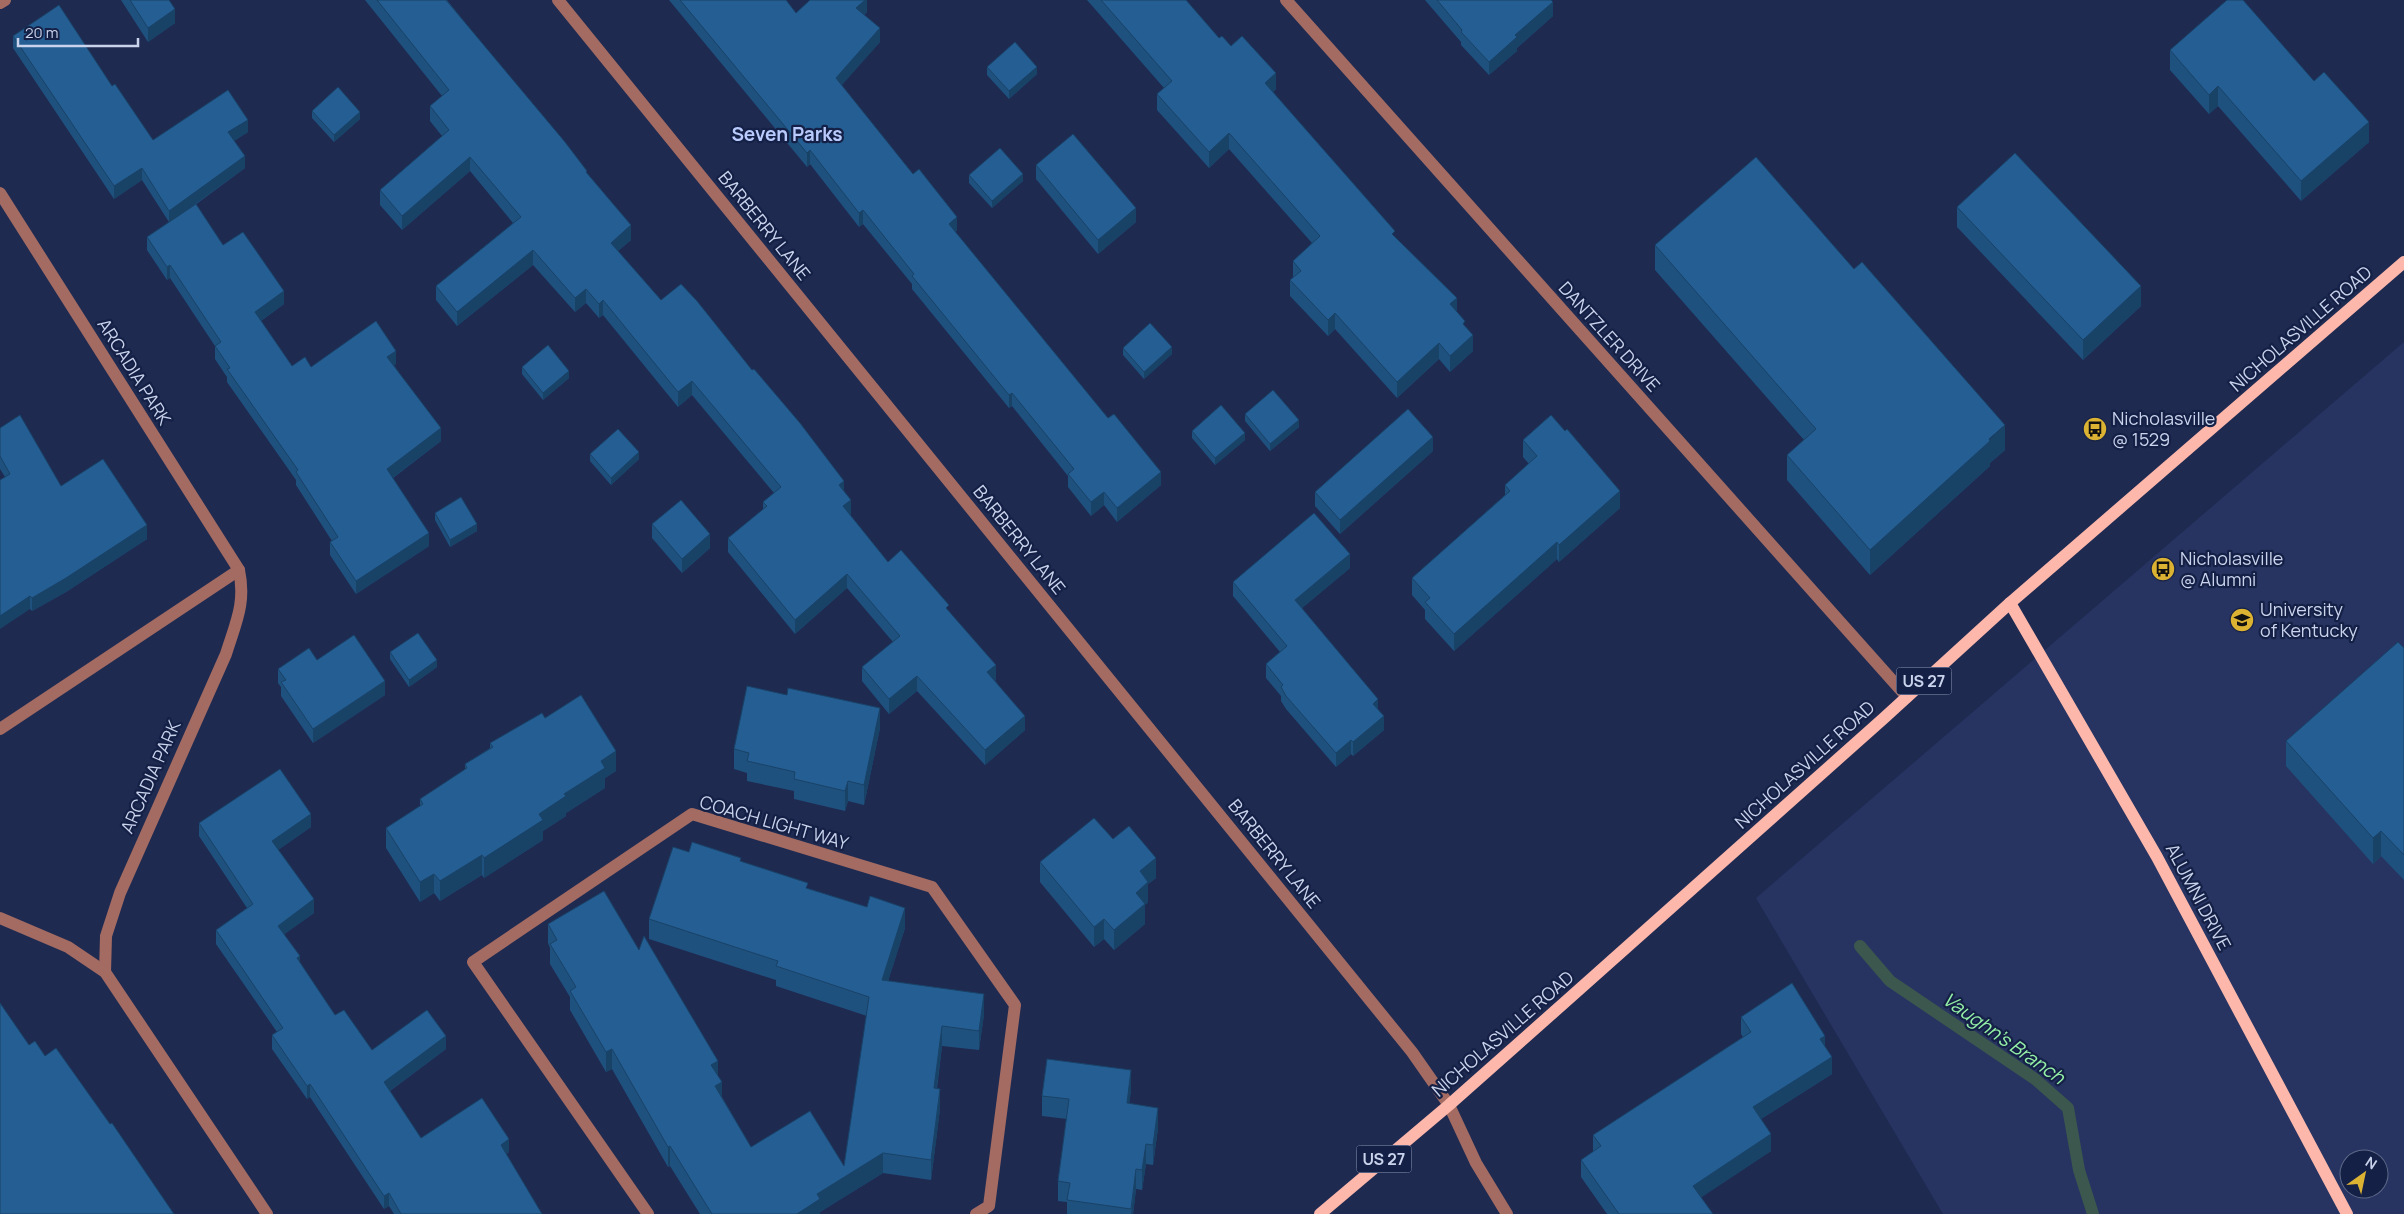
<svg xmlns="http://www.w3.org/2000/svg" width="2404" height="1214" font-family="Manrope,sans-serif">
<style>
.built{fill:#273461;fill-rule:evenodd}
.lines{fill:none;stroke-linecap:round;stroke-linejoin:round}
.stream{stroke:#3c574d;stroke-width:12}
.minor{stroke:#a36b62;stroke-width:12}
.major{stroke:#fdb7ab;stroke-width:12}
.wall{fill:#1f517e}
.shaded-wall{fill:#194267}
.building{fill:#245e93;stroke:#194267}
.labels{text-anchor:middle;stroke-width:4.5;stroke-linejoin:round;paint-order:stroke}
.shield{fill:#152046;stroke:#939dba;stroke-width:1}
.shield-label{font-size:16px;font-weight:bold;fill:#c9d3ec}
.street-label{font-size:18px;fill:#c9d3ec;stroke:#152046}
.poi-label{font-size:18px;fill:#c9d3ec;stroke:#152046;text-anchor:start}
.neighbourhood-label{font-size:19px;font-weight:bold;fill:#b9cbfd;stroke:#152046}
.water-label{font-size:19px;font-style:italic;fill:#95f1a7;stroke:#152046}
</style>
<rect width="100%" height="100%" fill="#1f2a51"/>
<path class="built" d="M2404 342V1214H1943L1756 898ZM2349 1159H2379V1189H2349Z"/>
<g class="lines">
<polyline class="stream" points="1860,946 1890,981 2035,1079 2068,1108 2079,1170 2093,1214"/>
<g class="minor">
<polyline points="558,0 1412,1052 1449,1105 1476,1163 1507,1214"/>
<polyline points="1286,0 1907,697"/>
<polyline points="0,3 5,0"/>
<path d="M0 193 239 570C246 603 236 622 226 654L120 893 106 936 105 972"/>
<polyline points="0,729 239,570"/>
<polyline points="0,918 68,947 105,972 267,1214"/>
<polyline points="648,1214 473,962 692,814 932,887 1015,1005 989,1206 976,1214"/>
</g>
<g class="major">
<polyline points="2010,603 2157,857 2347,1214"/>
<polyline points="1320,1214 1449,1105 1564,1003 1884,718 2010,603 2404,262"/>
</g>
</g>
<g class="wall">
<polygon points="121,0 169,0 175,23 148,42"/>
<polygon points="365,0 447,0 587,174 631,240 618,251 661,300 844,492 851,514 850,515 888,562 949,611 996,679 995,680 1025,730 985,765 917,691 889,714 862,681 862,667 893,642 847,588 795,634 728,552 728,538 763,510 763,502 774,493 692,395 678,407 603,315 599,318 586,303 575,312 533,265 457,326 436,300 436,286 513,223 470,171 402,230 380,205 380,190 442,136 430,121 430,106 442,96"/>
<polygon points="669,0 786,0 796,13 867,0 867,12 864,15 880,42 841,85 957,230 955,232 1161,485 1117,522 1104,505 1091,516 1068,487 1068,476 1012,406 1009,408 912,289 912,284 863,224 859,227 810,164 807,167"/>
<polygon points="1087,0 1186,0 1219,38 1231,46 1276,89 1273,92 1457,312 1465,327 1473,351 1450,372 1439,359 1397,398 1335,329 1328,336 1290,296 1290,280 1293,278 1293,261 1312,243 1229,149 1209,168 1157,110 1157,94 1164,88"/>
<polygon points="1425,0 1551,0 1553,16 1517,48 1517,51 1489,75 1461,45 1461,42"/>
<polygon points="13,36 112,86 153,140 248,132 234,141 245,168 191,208 223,245 284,304 261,321 292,366 311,367 396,364 394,365 441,441 393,478 429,546 356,594 330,555 330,542 332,541 296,485 296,480 227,382 227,377 215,359 215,346 170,278 167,280 147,250 147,237 169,222 142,180 114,199 13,48"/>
<polygon points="2170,50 2314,81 2369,142 2301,201 2218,106 2209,114 2170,70"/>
<polygon points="987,67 1037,74 1009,99 987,75"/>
<polygon points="312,111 360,119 334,142 312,118"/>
<polygon points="1036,165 1136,222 1098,254 1036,179"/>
<polygon points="969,175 1023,181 992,208 969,183"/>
<polygon points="1957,207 2141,306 2083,360 1957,227"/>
<polygon points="1655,245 2005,450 1990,463 1990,466 1870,575 1787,480 1787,455 1804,440 1655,270"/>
<polygon points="1123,348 1172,354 1144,379 1123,355"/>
<polygon points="522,367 569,378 543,400 522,374"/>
<polygon points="1245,414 1299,427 1270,451 1245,421"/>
<polygon points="0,428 61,486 147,539 66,592 32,611 30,609 5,477 0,469"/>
<polygon points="1192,431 1245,440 1215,465 1192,438"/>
<polygon points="1523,440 1620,508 1559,562 1557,559 1454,651 1425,619 1425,610 1412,595 1412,578 1505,495 1505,485 1529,464 1523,457"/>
<polygon points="1433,451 1340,534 1315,506 1315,492"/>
<polygon points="590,454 639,459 611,485 590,461"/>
<polygon points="435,513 477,531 450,547 435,520"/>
<polygon points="652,524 710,548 682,573 652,538"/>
<polygon points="1350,568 1302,608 1378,710 1384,730 1353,756 1351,754 1336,767 1286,709 1281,701 1281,696 1266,678 1266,664 1280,652 1233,596 1233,582"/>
<polygon points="2404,648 2404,880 2381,856 2373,864 2286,766 2286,741"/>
<polygon points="390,652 437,667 409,687 390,659"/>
<polygon points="317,660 385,695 313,743 281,696 281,687 278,683 278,669"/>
<polygon points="545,718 616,771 605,778 605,788 566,813 566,816 543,831 543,840 484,878 482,875 440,901 434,893 420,902 386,848 386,828 420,806 420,799 465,770 465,764 490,748 490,743"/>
<polygon points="880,728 864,805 848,801 845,811 794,799 794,791 747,781 747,773 734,769 734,749"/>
<polygon points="199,823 311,827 278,850 314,913 284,934 300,963 335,1015 372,1050 446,1049 390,1091 421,1138 509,1152 506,1154 542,1214 394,1214 389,1206 384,1209 310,1097 307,1099 272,1049 272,1035 277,1032 216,944 216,930 247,908 199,836"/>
<polygon points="1113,839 1156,878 1148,884 1148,902 1145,905 1145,924 1114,950 1104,939 1094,947 1040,882 1040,862"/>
<polygon points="689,852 741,862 905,928 888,981 984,1014 979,1050 942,1046 937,1089 940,1109 931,1180 883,1173 820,1212 820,1214 700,1214 670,1166 668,1167 612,1069 606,1072 570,1010 570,997 550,964 550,948 548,943 548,924 639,950 718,1077 722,1097 751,1147 844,1166 867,1016 776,986 776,980 649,939 649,919"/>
<polygon points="1741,1017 1825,1046 1832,1074 1761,1119 1771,1151 1701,1197 1713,1214 1607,1214 1581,1177 1581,1160 1593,1152 1593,1135 1743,1037 1741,1034"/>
<polygon points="1131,1090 1129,1104 1158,1128 1153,1165 1146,1164 1142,1190 1136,1189 1133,1214 1067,1214 1067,1202 1058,1201 1058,1181 1067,1119 1042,1116 1042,1096"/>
</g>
<g class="shaded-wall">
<polygon points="865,0 867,0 867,12 856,22 856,8"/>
<polygon points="1553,2 1553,16 1517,48 1517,51 1489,75 1489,62 1515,35"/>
<polygon points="175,9 175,23 148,42 148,28"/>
<polygon points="880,28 880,42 836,92 836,78"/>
<polygon points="1037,67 1037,74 1009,99 1009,91"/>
<polygon points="1276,73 1276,89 1265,99 1265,83"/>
<polygon points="2218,86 2218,106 2209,114 2209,95"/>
<polygon points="360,112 360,119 334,142 334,135"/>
<polygon points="248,120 248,132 228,145 228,132"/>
<polygon points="2369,122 2369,142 2301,201 2301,181"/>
<polygon points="1229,133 1229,149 1209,168 1209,152"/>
<polygon points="810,150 810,164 807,167 807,153"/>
<polygon points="245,156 245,168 169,223 169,211"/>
<polygon points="470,157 470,171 402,230 402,216"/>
<polygon points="142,168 142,180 114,199 114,186"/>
<polygon points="1023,174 1023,181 992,208 992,201"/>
<polygon points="1136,208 1136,222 1098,254 1098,240"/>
<polygon points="863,210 863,224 859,227 859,213"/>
<polygon points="957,217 957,230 949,237 949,224"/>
<polygon points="631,225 631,240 611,257 611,243"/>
<polygon points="533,250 533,265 457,326 457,312"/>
<polygon points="170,265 170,278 167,280 167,267"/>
<polygon points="2141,286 2141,306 2083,360 2083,340"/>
<polygon points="586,289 586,303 575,312 575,298"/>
<polygon points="284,291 284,304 255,325 255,312"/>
<polygon points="1457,298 1457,314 1450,304"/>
<polygon points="603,300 603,315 599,318 599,304"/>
<polygon points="1335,313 1335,329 1328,336 1328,320"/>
<polygon points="1473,335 1473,351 1450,372 1450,356"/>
<polygon points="1439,343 1439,359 1397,398 1397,382"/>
<polygon points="1172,347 1172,354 1144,379 1144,372"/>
<polygon points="396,351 396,364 387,370 387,357"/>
<polygon points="569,371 569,378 543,400 543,393"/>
<polygon points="692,381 692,395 678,407 678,392"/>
<polygon points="1012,393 1012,406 1009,408 1009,395"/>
<polygon points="1299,420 1299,427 1270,451 1270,444"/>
<polygon points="2005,425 2005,450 1990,463 1990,466 1870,575 1870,550"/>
<polygon points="441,428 441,441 387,482 387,469"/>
<polygon points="1245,433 1245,440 1215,465 1215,458"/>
<polygon points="1433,437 1433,451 1340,534 1340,520"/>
<polygon points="639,452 639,459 611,485 611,478"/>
<polygon points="1161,472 1161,485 1117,522 1117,508"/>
<polygon points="844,481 844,495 839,485"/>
<polygon points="1620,491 1620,508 1559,562 1559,545"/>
<polygon points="1104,492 1104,505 1091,516 1091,502"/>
<polygon points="851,500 851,514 843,520 843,506"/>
<polygon points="477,524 477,531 450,547 450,540"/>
<polygon points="147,525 147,539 66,592 32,611 32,598"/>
<polygon points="429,533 429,546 356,594 356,581"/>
<polygon points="710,534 710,548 682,573 682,559"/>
<polygon points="1557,542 1557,559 1454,651 1454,634"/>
<polygon points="1350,554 1350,568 1295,614 1295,600"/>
<polygon points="847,574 847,588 795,634 795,620"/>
<polygon points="30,596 30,609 0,629 0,616"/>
<polygon points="437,660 437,667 409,687 409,680"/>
<polygon points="996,665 996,679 987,686 987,672"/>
<polygon points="917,676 917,691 889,714 889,699"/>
<polygon points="385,681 385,695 313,743 313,729"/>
<polygon points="1378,699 1378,713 1373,704"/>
<polygon points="880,708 880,728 864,805 864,785"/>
<polygon points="1025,716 1025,730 985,765 985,750"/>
<polygon points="1384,716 1384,730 1353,756 1353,742"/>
<polygon points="1351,740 1351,754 1336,767 1336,753"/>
<polygon points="616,751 616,771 605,778 605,788 566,813 566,816 543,831 543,840 484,878 484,858 564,794 601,761"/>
<polygon points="848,781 848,801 845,811 845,791"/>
<polygon points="311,814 311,827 272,854 272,841"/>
<polygon points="2381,831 2381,856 2373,864 2373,838"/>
<polygon points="482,855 482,875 440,901 440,881"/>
<polygon points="1156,858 1156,878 1148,884 1148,902 1145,905 1145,924 1114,950 1114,930 1136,893 1140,871"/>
<polygon points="434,874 434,893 420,902 420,882"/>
<polygon points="314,899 314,913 278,939 278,926"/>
<polygon points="905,908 905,928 882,1000 882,980"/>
<polygon points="1104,919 1104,939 1094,947 1094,927"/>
<polygon points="300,956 300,969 297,958"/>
<polygon points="984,994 984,1014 979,1050 979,1031"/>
<polygon points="942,1026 942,1046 934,1108 934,1088"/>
<polygon points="446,1036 446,1049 384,1095 384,1082"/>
<polygon points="1825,1036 1825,1053 1820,1039"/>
<polygon points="612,1049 612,1069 606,1072 606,1052"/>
<polygon points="1832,1057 1832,1074 1753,1124 1753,1107"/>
<polygon points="718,1061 718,1081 711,1065"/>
<polygon points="1131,1070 1131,1090 1127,1123 1127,1103"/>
<polygon points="722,1082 722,1102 715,1086"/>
<polygon points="310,1084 310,1097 307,1099 307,1086"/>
<polygon points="940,1089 940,1109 931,1180 931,1160"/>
<polygon points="1158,1108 1158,1128 1153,1165 1153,1145"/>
<polygon points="1771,1134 1771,1151 1693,1203 1693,1186"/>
<polygon points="509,1139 509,1152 501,1158 501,1145"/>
<polygon points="1146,1144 1146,1164 1142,1190 1142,1170"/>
<polygon points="670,1146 670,1166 668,1167 668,1147"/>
<polygon points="883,1153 883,1173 820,1212 820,1214 797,1214 817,1194"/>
<polygon points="1136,1169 1136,1189 1133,1214 1131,1214"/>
<polygon points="389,1193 389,1206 384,1209 384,1196"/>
</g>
<g class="building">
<polygon points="130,0 169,0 175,9 148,28"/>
<polygon points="377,0 446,0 565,142 587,171 586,172 631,225 611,243 661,300 681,284 697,301 752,370 754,369 800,423 844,481 839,485 851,500 843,506 888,562 901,550 949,605 946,608 996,665 987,672 1025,716 985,750 917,676 889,699 862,667 900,636 847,574 795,620 728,538 767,506 763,502 781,487 692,381 678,392 603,300 599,304 586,289 575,298 533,250 457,312 436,286 521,217 470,157 402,216 380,190 449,130 430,106 449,90"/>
<polygon points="680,0 786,0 796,13 810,0 865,0 856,8 880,28 836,78 913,174 919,169 957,217 949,224 1108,418 1114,414 1161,472 1117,508 1104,492 1091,502 1068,474 1074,469 1012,393 1009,395 912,276 914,274 863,210 859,213 810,150 807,153"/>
<polygon points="1101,0 1186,0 1219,38 1222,36 1231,46 1242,36 1276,73 1265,83 1395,231 1392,234 1457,298 1450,304 1465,321 1463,324 1473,335 1450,356 1439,343 1397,382 1335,313 1328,320 1290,280 1301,271 1293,261 1320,236 1229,133 1209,152 1157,94 1172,81"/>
<polygon points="1437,0 1551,0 1553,2 1515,35 1517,37 1489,62 1461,32 1462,30"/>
<polygon points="2227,0 2243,0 2314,81 2324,72 2369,122 2301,181 2218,86 2209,95 2170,50"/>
<polygon points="59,5 112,86 115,84 153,140 228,90 248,120 228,132 245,156 169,211 142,168 114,186 13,36"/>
<polygon points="1015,42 1037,67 1009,91 987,67"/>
<polygon points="338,87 360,112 334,135 312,111"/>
<polygon points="1073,134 1136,208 1098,240 1036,165"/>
<polygon points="1000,148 1023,174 992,201 969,175"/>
<polygon points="2015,153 2141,286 2083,340 1957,207"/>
<polygon points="1756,157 1854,269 1862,262 2005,425 1989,439 1990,441 1870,550 1787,455 1816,429 1655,245"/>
<polygon points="196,204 223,245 243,232 284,291 255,312 292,366 305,357 311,367 376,321 396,351 387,357 441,428 387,469 429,533 356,581 330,542 338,537 296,472 298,470 227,369 230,368 215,346 221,342 170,265 167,267 147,237"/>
<polygon points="1150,323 1172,347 1144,372 1123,348"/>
<polygon points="548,345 569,371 543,393 522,367"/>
<polygon points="1273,390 1299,420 1270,444 1245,414"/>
<polygon points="1221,405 1245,433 1215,458 1192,431"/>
<polygon points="1408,409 1433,437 1340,520 1315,492"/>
<polygon points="20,415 61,486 103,459 147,525 66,578 32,598 30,596 0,616 0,480 10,474 0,456 0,428"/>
<polygon points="1551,415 1565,431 1567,429 1620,491 1559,545 1557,542 1454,634 1425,602 1430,598 1412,578 1510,491 1505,485 1537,456 1523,440"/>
<polygon points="618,429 639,452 611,478 590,454"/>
<polygon points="461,497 477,524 450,540 435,513"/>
<polygon points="681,500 710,534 682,559 652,524"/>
<polygon points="1314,513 1350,554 1295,600 1378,699 1373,704 1384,716 1353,742 1351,740 1336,753 1286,696 1281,687 1283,685 1266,664 1287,646 1233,582"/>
<polygon points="418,633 437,660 409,680 390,652"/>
<polygon points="354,635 385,681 313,729 281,682 286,680 278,669 309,648 317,660"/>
<polygon points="2398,642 2404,648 2404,855 2381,831 2373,838 2286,741"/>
<polygon points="747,686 787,695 788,688 880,708 864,785 848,781 845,791 794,779 795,772 747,761 749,753 734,749"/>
<polygon points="581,695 616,751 601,761 605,768 564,794 566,796 539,814 543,820 484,858 482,855 440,881 434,874 420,882 386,828 423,804 420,799 467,768 465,764 493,747 490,743 542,713 545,718"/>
<polygon points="280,769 311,814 272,841 314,899 278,926 300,956 297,958 335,1015 344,1010 372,1050 427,1010 446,1036 384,1082 421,1138 482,1098 509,1139 501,1145 542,1214 401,1214 389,1193 384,1196 310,1084 307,1086 272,1035 283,1028 216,930 253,904 199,823"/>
<polygon points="1094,818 1113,839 1129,826 1156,858 1140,871 1148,882 1136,893 1145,904 1114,930 1104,919 1094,927 1040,862"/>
<polygon points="692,842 741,858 740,861 808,883 806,888 867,907 870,896 905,908 882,980 984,994 979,1031 942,1026 934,1088 940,1089 931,1160 883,1153 817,1194 820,1199 797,1214 712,1214 670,1146 668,1147 612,1049 606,1052 570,991 576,987 550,944 557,940 548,924 604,891 639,950 644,936 718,1061 711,1065 722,1082 715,1086 751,1147 810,1111 844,1166 869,997 776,966 778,961 649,919 673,847 689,852"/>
<polygon points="1792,983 1825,1036 1820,1039 1832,1057 1753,1107 1771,1134 1693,1186 1713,1214 1619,1214 1581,1160 1601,1146 1593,1135 1751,1032 1741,1017"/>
<polygon points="0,1003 29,1045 35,1041 45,1056 56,1048 110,1124 112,1123 174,1214 0,1214"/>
<polygon points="1047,1059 1131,1070 1127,1103 1158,1108 1153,1145 1146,1144 1142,1170 1136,1169 1131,1209 1067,1200 1070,1183 1058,1181 1069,1099 1042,1096"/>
</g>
<defs>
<g id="bus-disc" transform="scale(1.25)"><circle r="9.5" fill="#dcb233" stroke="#152046"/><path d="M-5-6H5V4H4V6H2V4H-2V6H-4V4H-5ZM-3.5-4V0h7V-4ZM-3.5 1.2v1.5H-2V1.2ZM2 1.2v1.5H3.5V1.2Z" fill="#111"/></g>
<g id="university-disc" transform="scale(1.25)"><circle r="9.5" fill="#dcb233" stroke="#152046"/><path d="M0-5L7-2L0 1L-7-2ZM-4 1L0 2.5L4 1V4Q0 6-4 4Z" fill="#111"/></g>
</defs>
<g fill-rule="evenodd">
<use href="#bus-disc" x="2095" y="429"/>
<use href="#bus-disc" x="2163" y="569"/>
<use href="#university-disc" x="2242" y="620"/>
</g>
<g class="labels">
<g class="shield">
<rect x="1896.5" y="667.5" width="55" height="27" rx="4"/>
<rect x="1356.5" y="1145.5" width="55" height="27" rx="4"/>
</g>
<g class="shield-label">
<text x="1924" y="687">US 27</text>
<text x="1384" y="1165">US 27</text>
</g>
<g class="street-label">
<text transform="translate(764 226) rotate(51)" y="6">BARBERRY LANE</text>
<text transform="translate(2301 329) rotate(-41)" y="6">NICHOLASVILLE ROAD</text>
<text transform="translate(1609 337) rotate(48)" y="6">DANTZLER DRIVE</text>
<text transform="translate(134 372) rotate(58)" y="6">ARCADIA PARK</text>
<text transform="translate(1019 540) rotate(51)" y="6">BARBERRY LANE</text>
<text transform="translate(1805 765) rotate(-42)" y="6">NICHOLASVILLE ROAD</text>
<text transform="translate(151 777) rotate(-66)" y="6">ARCADIA PARK</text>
<text transform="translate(774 823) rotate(16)" y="6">COACH LIGHT WAY</text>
<text transform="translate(1274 854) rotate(51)" y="6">BARBERRY LANE</text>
<text transform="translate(2198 897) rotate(62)" y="6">ALUMNI DRIVE</text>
<text transform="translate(1503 1034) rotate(-41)" y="6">NICHOLASVILLE ROAD</text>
</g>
<g class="poi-label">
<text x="2112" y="425">Nicholasville<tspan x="2112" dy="21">@ 1529</tspan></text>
<text x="2180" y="565">Nicholasville<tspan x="2180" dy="21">@ Alumni</tspan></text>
<text x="2260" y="616">University<tspan x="2260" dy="21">of Kentucky</tspan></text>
</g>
<g class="neighbourhood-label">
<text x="787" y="141">Seven Parks</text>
</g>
<g class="water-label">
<text transform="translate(2004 1038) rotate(35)" y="7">Vaughn's Branch</text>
</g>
</g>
<g transform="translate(2364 1174) rotate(33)"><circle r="24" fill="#152046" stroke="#5d6888"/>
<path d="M0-4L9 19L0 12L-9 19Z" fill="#dcb233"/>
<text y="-8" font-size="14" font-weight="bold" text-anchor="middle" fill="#c9d3ec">N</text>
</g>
<path d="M18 38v8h120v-8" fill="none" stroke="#c9d3ec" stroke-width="2.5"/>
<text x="25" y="38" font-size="15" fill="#c9d3ec" stroke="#152046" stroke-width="4" paint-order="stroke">20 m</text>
</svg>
